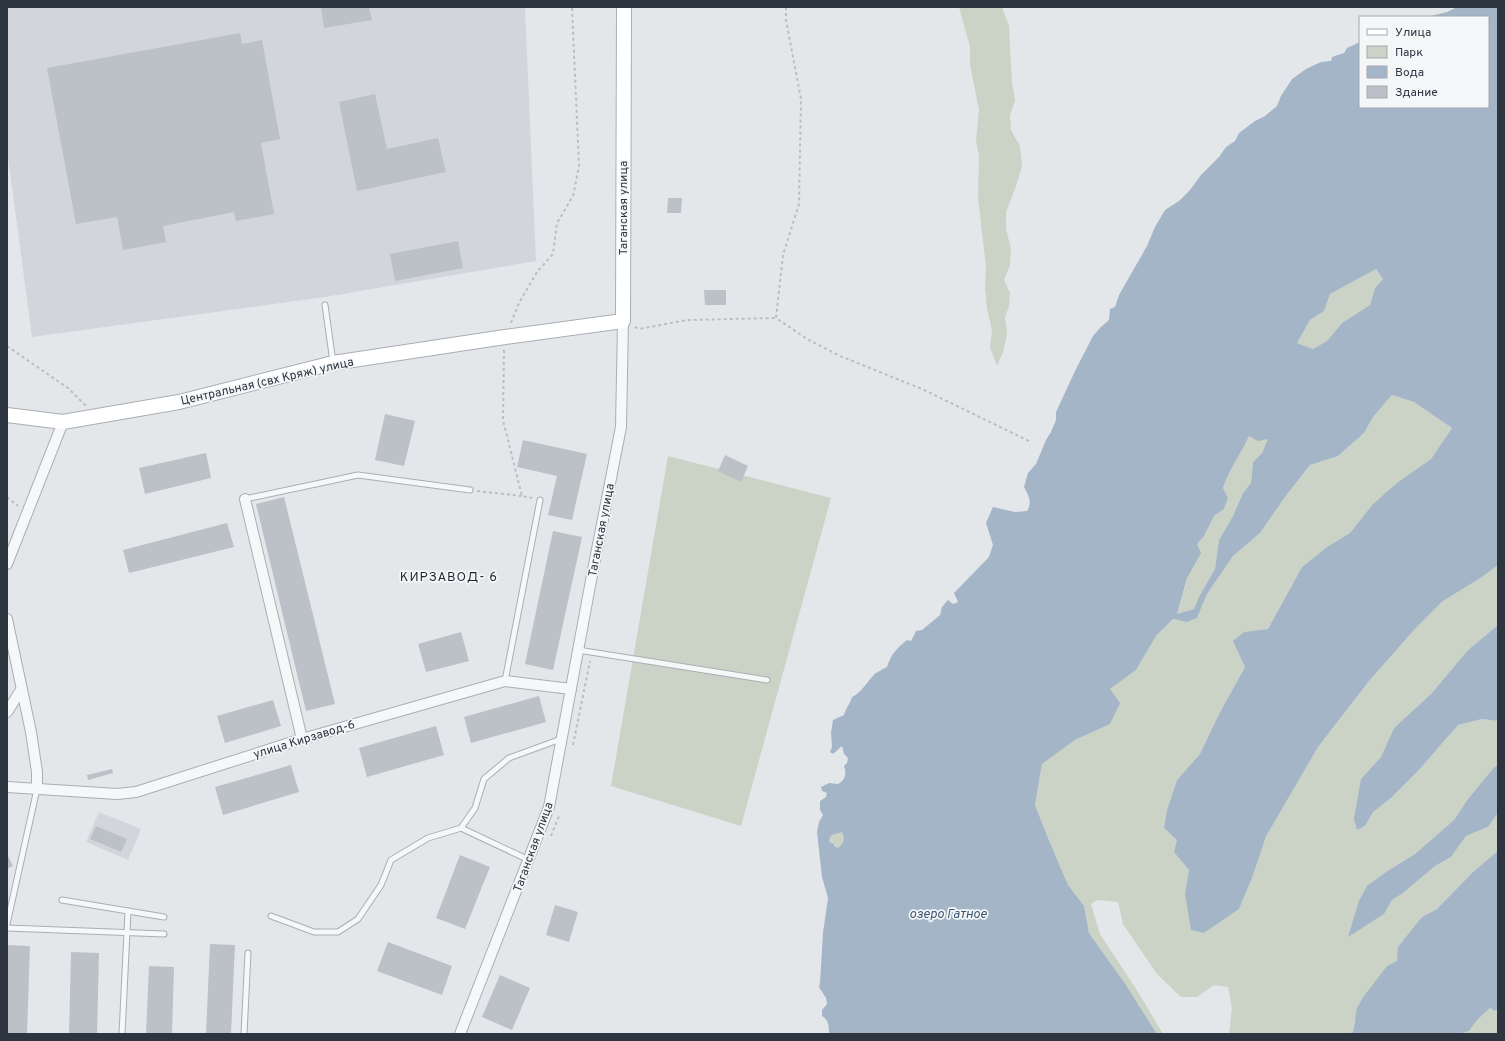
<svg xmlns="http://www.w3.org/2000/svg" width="1505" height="1041" font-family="Overpass,sans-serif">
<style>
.built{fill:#d2d6dc}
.green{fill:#cad3c6}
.water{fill:#a3b5c6;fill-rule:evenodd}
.building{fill:#bcc0c7}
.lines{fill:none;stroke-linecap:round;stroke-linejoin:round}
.lane-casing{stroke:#a9aeb4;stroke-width:7}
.street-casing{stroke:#a9aeb4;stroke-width:12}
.secondary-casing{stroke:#a9aeb4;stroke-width:16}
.path{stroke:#babdc2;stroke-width:2;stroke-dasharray:3 3;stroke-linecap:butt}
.lane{stroke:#f6f7f9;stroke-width:5}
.street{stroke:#f6f7f9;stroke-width:10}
.secondary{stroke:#fff;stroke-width:14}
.labels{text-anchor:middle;stroke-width:3.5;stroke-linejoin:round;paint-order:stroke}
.street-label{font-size:12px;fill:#2d3541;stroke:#f4f6f8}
.neighbourhood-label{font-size:13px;letter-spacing:1px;fill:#1f2632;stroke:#f4f6f8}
.water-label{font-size:13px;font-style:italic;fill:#3b5571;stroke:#f4f6f8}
</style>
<rect width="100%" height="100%" fill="#e4e7ea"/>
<g class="built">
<polygon points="7,7 525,7 536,261 325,297 32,337 7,150"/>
<polygon points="99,812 141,829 128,860 86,842"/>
</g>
<g class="green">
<polygon points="959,7 1002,7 1009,26 1012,83 1015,100 1010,116 1011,130 1020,146 1022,166 1015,189 1006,212 1006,229 1011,249 1010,265 1004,280 1010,293 1009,306 1005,317 1007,334 1003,352 997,366 990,347 992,330 987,309 985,288 986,267 978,198 979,156 976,141 979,110 970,65 970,47"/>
<polygon points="1376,269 1383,279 1375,288 1370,305 1342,323 1327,341 1313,349 1297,343 1310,320 1324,311 1330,294"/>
<polygon points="1392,395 1414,402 1452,428 1431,459 1398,482 1373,504 1350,533 1327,547 1302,567 1268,629 1244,632 1245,667 1218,716 1200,754 1177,780 1167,810 1164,828 1177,840 1175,853 1189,870 1185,893 1204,933 1239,909 1252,878 1265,836 1318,747 1369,681 1414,630 1443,601 1482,577 1498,565 1498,625 1468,650 1431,694 1394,728 1381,757 1361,779 1357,830 1365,826 1373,812 1391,798 1418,771 1458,725 1482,719 1498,721 1498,764 1468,799 1454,820 1415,854 1386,872 1363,927 1384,914 1392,900 1403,893 1435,866 1451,857 1466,836 1488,827 1498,813 1498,851 1473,872 1437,909 1422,917 1397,961 1354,1021 1353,1032 1350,1034 1229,1034 1232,1008 1228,987 1214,985 1197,997 1181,997 1157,974 1123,924 1118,902 1097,900 1091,904 1100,934 1138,992 1163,1034 1157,1034 1126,985 1089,933 1084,906 1068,885 1048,838 1035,805 1042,764 1075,740 1110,724 1110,689 1136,670 1156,636 1173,619 1187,622 1197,618 1207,594 1233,556 1260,533 1285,497 1310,465 1338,456 1364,433 1373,417"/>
<path d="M1249 436 1268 439 1262 453 1253 462 1251 483 1243 493 1233 516 1219 540 1215 569 1199 597 1194 609 1177 614 1197 544 1204 536 1214 516 1224 509 1228 498 1223 488C1229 469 1241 453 1249 436Z"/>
<polygon points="668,456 831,498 741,826 611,786"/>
<path d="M842 831C845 838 844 844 838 848L834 846 829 842 830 837 832 835Z"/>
<polygon points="1490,1008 1495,1011 1498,1009 1498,1034 1459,1034 1469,1031 1477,1020"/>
</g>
<g class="water">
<path d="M1457 7H1498V565L1482 577 1443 601 1414 630 1369 681 1318 747 1266 836 1252 878 1239 909 1204 933 1191 930 1185 893 1189 870 1174 852 1177 840 1164 828 1167 810 1177 780 1200 754 1218 716 1245 667 1233 641 1244 632 1268 629 1302 567 1327 547 1350 533 1373 504 1398 482 1431 459 1452 428 1414 402 1392 395 1373 417 1364 433 1338 456 1310 465 1285 497 1260 533 1233 556 1207 594 1197 618 1187 622 1173 619 1156 636 1136 670 1110 689 1120 703 1110 724 1075 740 1042 764 1035 805 1048 838 1068 885 1084 906 1089 933 1126 985 1157 1034H829C829 1028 829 1019 822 1016V1010L827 1004 826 998 819 987 820 983 823 933 828 898 822 877 817 832 819 822 823 815 820 810V801L826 797 827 793 822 791 821 787 829 783 838 784C845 780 847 774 844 766L847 763 848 758 844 754 842 746 833 754 830 752 832 747 831 733 833 720 844 715C846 708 850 704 852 697 861 693 866 683 873 676 876 672 882 670 887 667 891 654 897 648 907 640L911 641 916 631 922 630 940 615 942 607 948 600 953 604 958 602 954 593 989 557 993 545 986 523 993 507 1015 512 1027 511C1033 502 1028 495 1024 487L1028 473 1036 464 1046 440 1051 432 1056 420V412L1076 369 1093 336 1100 328 1109 320 1110 309 1115 307 1119 295 1147 246 1155 227 1165 210 1179 201 1190 190 1201 175 1219 157 1226 147 1235 141 1239 133 1255 121 1265 116 1277 106 1281 96 1292 79 1306 69 1321 62 1331 61 1332 57 1344 53 1347 48 1360 42V107H1488V17H1427L1447 12ZM1376 269 1383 279 1375 288 1370 305 1342 323 1327 341 1313 349 1297 343 1310 320 1324 311 1330 294ZM1249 436 1258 441 1268 439 1262 453 1253 462 1251 483 1243 493 1233 516 1219 540 1215 569 1199 597 1194 609 1177 614 1187 578 1201 553 1197 544 1204 536 1214 516 1224 509 1228 498 1223 488C1229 469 1241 454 1249 436ZM842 832C845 838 844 844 838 848L834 846V844L829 842 830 837 832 835Z"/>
<polygon points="1498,625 1498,721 1482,719 1458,725 1418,771 1391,798 1373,812 1365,826 1357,830 1354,819 1361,779 1381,757 1394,728 1431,694 1468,650"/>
<polygon points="1498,764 1498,813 1488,827 1466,836 1451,857 1435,866 1403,893 1392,900 1384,914 1348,937 1359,901 1367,886 1386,872 1415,854 1454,820 1468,799 1492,770"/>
<polygon points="1498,851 1498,1009 1495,1011 1490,1008 1477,1020 1469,1031 1459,1034 1350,1034 1353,1032 1357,1008 1364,996 1387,966 1397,961 1398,947 1422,917 1437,909 1473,872"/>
</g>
<g class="building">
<polygon points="321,7 369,7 372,20 324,28"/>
<polygon points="240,33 242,44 262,40 280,139 261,143 274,214 236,221 234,212 163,226 166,242 123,250 117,217 76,224 47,68"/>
<polygon points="375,94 387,149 438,138 446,172 357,191 339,102"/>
<polygon points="668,198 682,198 681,213 667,213"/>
<polygon points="458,241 463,268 395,281 390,254"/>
<polygon points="704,290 726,290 726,305 705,305"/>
<polygon points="385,414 415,421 404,466 375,460"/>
<polygon points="523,440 587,454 572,520 548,515 557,476 517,467"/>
<polygon points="206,453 211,478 145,494 139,468"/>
<polygon points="725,455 748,466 741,482 718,471"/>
<polygon points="284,497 335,704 306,711 256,504"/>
<polygon points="227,523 234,547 129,573 123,550"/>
<polygon points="553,531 582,537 553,670 525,664"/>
<polygon points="461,632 469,661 426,672 418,644"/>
<polygon points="539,696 546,722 471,743 464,717"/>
<polygon points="273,700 281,726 225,743 217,716"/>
<polygon points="436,726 444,755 367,777 359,748"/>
<polygon points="291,765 299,792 223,815 215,787"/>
<polygon points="112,769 113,773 88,780 87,775"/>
<polygon points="96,826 127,839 121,852 90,839"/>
<polygon points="7,854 13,866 7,869"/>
<polygon points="460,855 490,867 465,929 436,918"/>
<polygon points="555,905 578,912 569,942 546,935"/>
<polygon points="388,942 452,966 442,995 377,971"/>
<polygon points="210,944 235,945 231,1034 206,1034"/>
<polygon points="7,945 30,946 27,1034 7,1034"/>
<polygon points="71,952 99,953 97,1034 69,1034"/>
<polygon points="149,966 174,967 172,1034 146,1034"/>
<polygon points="500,975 530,988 512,1030 482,1017"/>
</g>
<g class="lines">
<g class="lane-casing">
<g id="lane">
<polyline points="325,305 333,362"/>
<polyline points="245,499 358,475 470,490"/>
<polyline points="578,650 767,680"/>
<polyline points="505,681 540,500"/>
<polyline points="461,828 529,860"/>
<polyline points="62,900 164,917"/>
<polyline points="271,916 314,932 338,932 358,919 381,885 391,860 428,838 461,828 475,808 484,779 509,758 561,739"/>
<polyline points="7,924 37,789"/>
<polyline points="7,928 164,934"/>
<polyline points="122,1034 128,911"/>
<polyline points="244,1034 248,953"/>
</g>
</g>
<g class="street-casing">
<g id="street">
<polyline points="245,499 302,739"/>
<polyline points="7,564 63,422"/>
<polyline points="7,619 31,732 37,772 37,789"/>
<polyline points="7,712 21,690"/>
<polyline points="7,787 117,794 136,792 302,739 505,681 571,689"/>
<polyline points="460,1034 549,807 592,575 621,427 623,321"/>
</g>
</g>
<g class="secondary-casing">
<polyline id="secondary" points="7,415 63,422 179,402 333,363 505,337 623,321 624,7"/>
</g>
<g class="path">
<polyline points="786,7 786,20 801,99 799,204 783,255 776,318 807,339 840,356 922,389 1029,441"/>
<polyline points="511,323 519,303 537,272 553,254 557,223 573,196 579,166 572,7"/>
<polyline points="635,327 639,329 687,320 776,318"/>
<polyline points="7,346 68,388 86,406"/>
<polyline points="504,350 503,420 522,496 532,498"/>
<polyline points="477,491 522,496"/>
<polyline points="7,497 18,506"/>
<polyline points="573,745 590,661"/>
<polyline points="551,836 559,816"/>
</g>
<use href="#lane" class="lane"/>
<use href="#street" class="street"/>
<use href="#secondary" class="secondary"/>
</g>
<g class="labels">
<g class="street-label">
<text transform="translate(623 208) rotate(-90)" y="4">Таганская улица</text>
<text transform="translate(267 381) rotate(-13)" y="4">Центральная (свх Кряж) улица</text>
<text transform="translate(601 530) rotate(-79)" y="4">Таганская улица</text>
<text transform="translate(304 739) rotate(-17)" y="4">улица Кирзавод-6</text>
<text transform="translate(533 847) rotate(-70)" y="4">Таганская улица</text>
</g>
<g class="neighbourhood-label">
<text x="449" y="581">КИРЗАВОД- 6</text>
</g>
<g class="water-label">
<text x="948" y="918">озеро Гатное</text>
</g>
</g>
<rect width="1505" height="1041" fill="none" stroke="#2d3541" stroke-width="16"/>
<rect x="1359" y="16" width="130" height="92" fill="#f4f6f8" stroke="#a4a9af"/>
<rect x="1367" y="29" width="20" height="6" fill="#ffffff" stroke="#a4a9af"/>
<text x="1395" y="36" font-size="12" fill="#2d3541">Улица</text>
<rect x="1367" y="46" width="20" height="12" fill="#cad3c6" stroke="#a4a9af"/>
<text x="1395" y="56" font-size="12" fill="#2d3541">Парк</text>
<rect x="1367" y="66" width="20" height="12" fill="#a3b5c6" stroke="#a4a9af"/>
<text x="1395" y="76" font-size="12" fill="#2d3541">Вода</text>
<rect x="1367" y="86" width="20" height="12" fill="#bcc0c7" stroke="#a4a9af"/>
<text x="1395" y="96" font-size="12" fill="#2d3541">Здание</text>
</svg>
